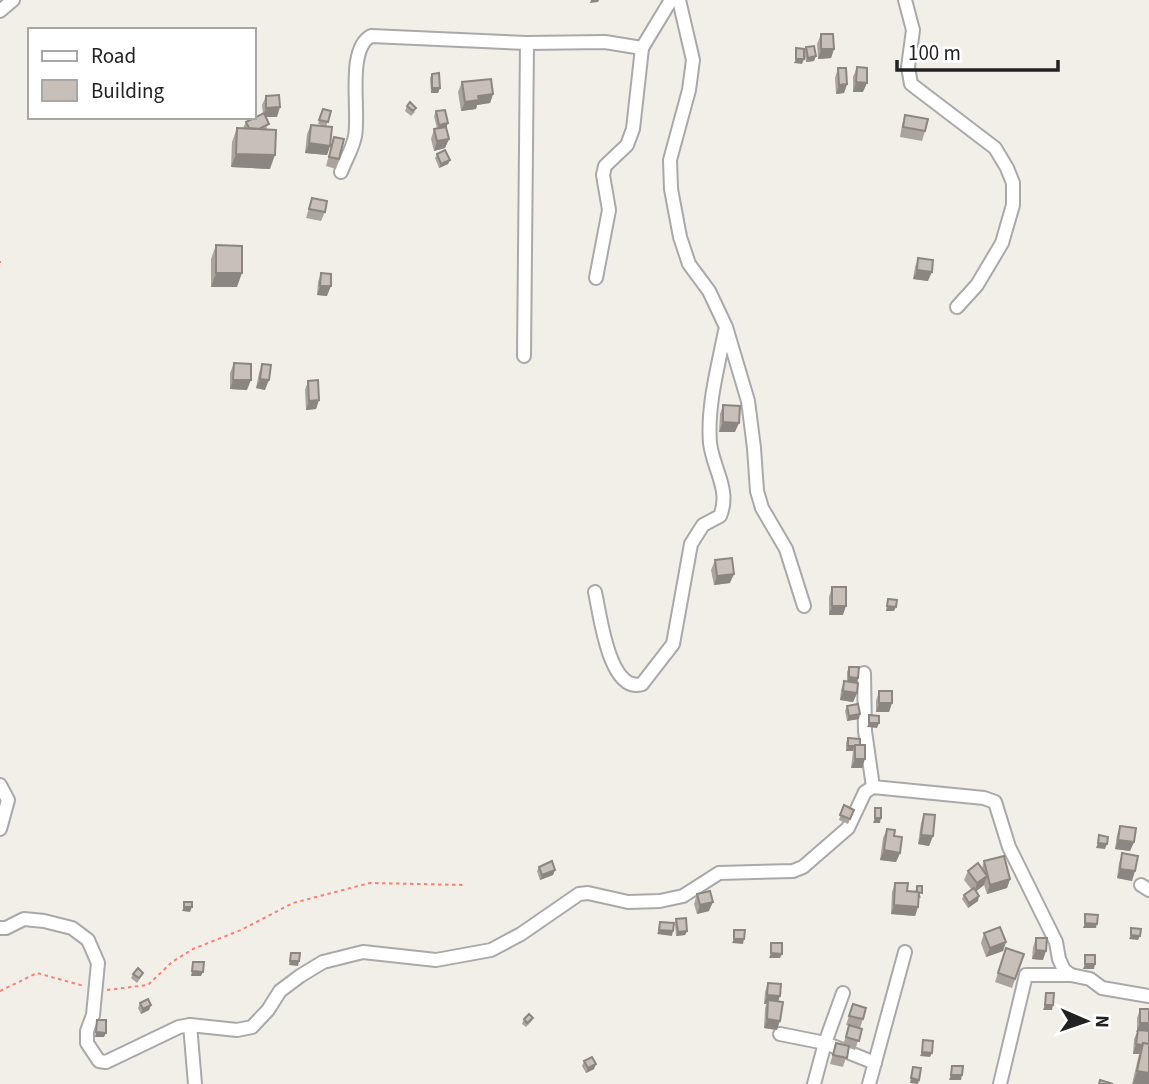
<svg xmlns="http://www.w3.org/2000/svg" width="1149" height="1084" font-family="'Source Sans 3',sans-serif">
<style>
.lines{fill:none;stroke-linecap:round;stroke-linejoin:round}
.minor-casing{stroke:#a9a9a9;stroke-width:16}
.path{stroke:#fa8072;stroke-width:2;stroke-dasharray:3.5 3.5;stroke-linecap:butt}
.minor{stroke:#fff;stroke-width:12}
.wall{fill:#aba49e}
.shaded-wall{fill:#8b8681}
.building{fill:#c7bfb8;stroke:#8b8681;stroke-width:2}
</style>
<rect width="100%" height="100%" fill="#f2efe9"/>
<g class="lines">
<g class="minor-casing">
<g id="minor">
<polyline points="679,0 693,60 689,90 670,160 671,189 680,237 689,264 709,291 726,327 748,401 754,448 757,491 762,508 786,549 804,606"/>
<polyline points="905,0 913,30 908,67 911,84 995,148 1007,168 1013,183 1013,205 1002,243 977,285 957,307"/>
<polyline points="0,11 13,0"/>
<path d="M341 172C345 161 353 148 355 136 360 112 346 49 371 36L527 43 605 42 642 48 671 0"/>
<polyline points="596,278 609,210 603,175 605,166 627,145 633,129 642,48"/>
<polyline points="524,356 527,43"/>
<path d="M595 592C600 614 609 694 642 684L673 644 691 544 703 525 720 516C731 490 713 469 710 443 707 406 718 367 725 331"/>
<polyline points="864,673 865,731 873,787"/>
<polyline points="0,785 8,800 0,829"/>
<polyline points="1141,885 1149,890"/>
<polyline points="0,928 6,928 24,919 44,921 72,928 88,940 98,963 93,1015 87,1031 87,1043 99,1061 106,1062 179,1027 190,1025 237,1030 252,1027 268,1010 280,991 300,976 323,962 363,952 436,960 491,950 521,934 579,894 588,893 628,902 660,901 683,896 719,873 793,871 803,867 848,828 865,792 873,787 984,798 995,802 1009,847 1056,942 1059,959 1064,970 1071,975 1090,979 1102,988 1149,996"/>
<polyline points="190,1025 195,1084"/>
<polyline points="780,1034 825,1043 875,1063"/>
<polyline points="814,1084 825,1043 843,993"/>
<polyline points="869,1084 905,952"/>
<polyline points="1000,1084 1026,975 1071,975"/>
</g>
</g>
<g class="path">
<polyline points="0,261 0,263"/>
<polyline points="107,990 148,985 172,962 193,949 241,930 293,903 370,883 466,885"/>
<polyline points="0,991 37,973 84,986"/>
</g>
<use href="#minor" class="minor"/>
</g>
<g class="wall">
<polygon points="821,34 834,49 831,58 818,59 817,44"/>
<polygon points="806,47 814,61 806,62 804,52"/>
<polygon points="857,67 863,92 853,92 853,77"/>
<polygon points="838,68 847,84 844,93 836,94 835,78"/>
<polygon points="432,74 440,88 438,93 431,93 430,78"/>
<polygon points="462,82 493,94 490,103 477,105 476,109 461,111 458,92"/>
<polygon points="266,96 277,117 266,117 270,169 231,167 232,142 237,128 243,128 246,122 263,114 262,105"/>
<polygon points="407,106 415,112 411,116 405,111"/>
<polygon points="323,109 331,111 326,127 330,146 327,155 305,153 307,134 311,125 324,126 318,124"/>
<polygon points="436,111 448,123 446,127 449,139 445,148 434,151 431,139 434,129 437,129 434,116"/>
<polygon points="905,115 925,131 922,141 900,137 902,125"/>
<polygon points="334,137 339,159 336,169 326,166"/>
<polygon points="437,154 450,160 448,164 439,168 435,158"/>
<polygon points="312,198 325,212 321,221 306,218"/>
<polygon points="216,245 237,287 211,287 211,259"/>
<polygon points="918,258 928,281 913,279 915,267"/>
<polygon points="321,273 327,296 317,295 318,282"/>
<polygon points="234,363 247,390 230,389 230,373"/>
<polygon points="262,364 265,390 256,388 259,373"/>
<polygon points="308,381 319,400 316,409 306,410 305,390"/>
<polygon points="723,405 735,432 719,432 720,414"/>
<polygon points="715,560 730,583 714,585 711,570"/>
<polygon points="832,587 843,615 829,615 829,597"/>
<polygon points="849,667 858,678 857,682 857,693 853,702 840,700 841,690 844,681 847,682 847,672"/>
<polygon points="879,691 892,703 889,712 876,712 876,701"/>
<polygon points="847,706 859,719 847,721 845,711"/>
<polygon points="848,738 860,739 862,768 851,768 853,751 846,751 846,743"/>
<polygon points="844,805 854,810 848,824 839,820"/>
<polygon points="924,814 933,836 929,846 918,844 921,823"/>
<polygon points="1120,826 1134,842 1130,851 1115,849 1117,835"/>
<polygon points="887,829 894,836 900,853 896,862 880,860 883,838"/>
<polygon points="1122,853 1132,881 1117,878 1119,863"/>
<polygon points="984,861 1010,879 1007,888 987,894 984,885 976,891 978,901 968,908 962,899 964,895 972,890 964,880 968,871 982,868"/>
<polygon points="539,867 555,870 553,875 540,880 537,871"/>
<polygon points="895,883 907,891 915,892 917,886 921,898 919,898 918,907 915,916 891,914 892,892"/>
<polygon points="697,894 709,911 697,914 694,904"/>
<polygon points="676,919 687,931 685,935 676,936 675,924"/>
<polygon points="984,933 1006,942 1003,951 986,957 981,943"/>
<polygon points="1036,938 1043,960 1032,959 1033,947"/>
<polygon points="1006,948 1024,954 1012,988 995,982"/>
<polygon points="143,973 141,977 137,983 131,978 133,974"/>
<polygon points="768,983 778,1001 777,1030 764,1028 765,1009 766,1004 764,1004 765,992"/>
<polygon points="140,1003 151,1005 149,1010 141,1014 138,1008"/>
<polygon points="853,1004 863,1019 860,1028 862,1029 855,1050 849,1048 843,1067 830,1064 836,1043 843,1045 849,1026 846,1025"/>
<polygon points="1140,1009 1149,1084 1132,1084 1139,1054 1133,1054 1134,1039 1137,1032 1137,1018"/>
<polygon points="533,1018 531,1022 526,1027 522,1024 524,1019"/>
<polygon points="584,1061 594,1069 586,1073 582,1066"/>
</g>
<g class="shaded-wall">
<polygon points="591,0 599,0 598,2 590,3"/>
<polygon points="821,49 834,49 831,58 818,59"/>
<polygon points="816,56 814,61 806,62 808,58"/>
<polygon points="796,59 804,59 802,64 794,63"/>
<polygon points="856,82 867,83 863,92 853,92"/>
<polygon points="847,84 844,93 836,94 839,85"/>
<polygon points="432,88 440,88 438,93 431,93"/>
<polygon points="493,94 490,103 477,105 476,109 461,111 465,102 478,96"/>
<polygon points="280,107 277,117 263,117 266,108"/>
<polygon points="448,123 446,128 437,130 439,125"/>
<polygon points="449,139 445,148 434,151 437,141"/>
<polygon points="309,143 330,146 327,155 305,153"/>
<polygon points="236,154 275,155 270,169 231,167"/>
<polygon points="450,160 448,164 439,168 441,164"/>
<polygon points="917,270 932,272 928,281 913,279"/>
<polygon points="216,273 242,273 237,287 211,287"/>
<polygon points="320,286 331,286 327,296 317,295"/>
<polygon points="260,379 269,380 265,390 256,388"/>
<polygon points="233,380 251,380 247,390 230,389"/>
<polygon points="319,400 316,409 306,410 309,401"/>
<polygon points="723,422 739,423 735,432 719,432"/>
<polygon points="734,574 730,583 714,585 717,576"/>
<polygon points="832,606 846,606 843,615 829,615"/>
<polygon points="887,606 896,607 894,611 886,611"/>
<polygon points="849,677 858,678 857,682 847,682"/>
<polygon points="843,691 857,693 853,702 840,700"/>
<polygon points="879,703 892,703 889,712 876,712"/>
<polygon points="860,714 859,719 847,721 849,716"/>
<polygon points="869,723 879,723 877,728 867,727"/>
<polygon points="848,746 854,746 853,751 846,751"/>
<polygon points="855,759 865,759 862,768 851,768"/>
<polygon points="875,818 881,818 880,823 873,823"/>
<polygon points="921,835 933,836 929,846 918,844"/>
<polygon points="1118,840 1134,842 1130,851 1115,849"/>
<polygon points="1098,843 1107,844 1105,849 1096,848"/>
<polygon points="884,850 900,853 896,862 880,860"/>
<polygon points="1120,869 1135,871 1132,881 1117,878"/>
<polygon points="555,870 553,875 540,880 542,875"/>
<polygon points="987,876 984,885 974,893 977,883"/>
<polygon points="1010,879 1007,888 987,894 990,885"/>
<polygon points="979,896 978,901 968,908 969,903"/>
<polygon points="713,902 709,911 697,914 700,905"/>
<polygon points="894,905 918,907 915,916 891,914"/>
<polygon points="184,907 192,907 190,912 182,911"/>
<polygon points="1085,923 1097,924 1096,928 1083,928"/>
<polygon points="659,930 673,931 672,936 657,934"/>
<polygon points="687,931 685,935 676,936 678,932"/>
<polygon points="1131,935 1140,936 1138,940 1129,939"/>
<polygon points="734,939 744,939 743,944 732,943"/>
<polygon points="1006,942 1003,951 986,957 990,948"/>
<polygon points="1036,950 1046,951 1043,960 1032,959"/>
<polygon points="771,953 782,954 780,958 769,958"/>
<polygon points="290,961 299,961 298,966 289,965"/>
<polygon points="1085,964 1095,964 1094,969 1083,969"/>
<polygon points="192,971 203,972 201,976 191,976"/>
<polygon points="767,995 780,996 777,1005 768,1000 766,1004 764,1004"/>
<polygon points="151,1005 149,1010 141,1014 143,1009"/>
<polygon points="1045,1005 1053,1005 1052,1010 1043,1010"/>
<polygon points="767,1019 780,1021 777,1030 764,1028"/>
<polygon points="1140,1023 1149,1023 1149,1032 1136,1032"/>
<polygon points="96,1032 106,1033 104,1037 95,1037"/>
<polygon points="1136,1044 1142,1045 1139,1054 1133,1054"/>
<polygon points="922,1052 932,1053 930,1057 920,1056"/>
<polygon points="596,1064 594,1069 586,1073 588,1068"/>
<polygon points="1137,1071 1149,1073 1149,1084 1133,1084"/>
<polygon points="951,1075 962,1075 961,1080 949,1080"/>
<polygon points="911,1078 919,1080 918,1084 910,1083"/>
</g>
<g class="building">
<polygon points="821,34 833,34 834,49 821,49"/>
<polygon points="814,46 816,56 808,58 806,47"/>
<polygon points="796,48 804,49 804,59 796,59"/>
<polygon points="857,67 867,68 867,83 856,82"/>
<polygon points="838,68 846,68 847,84 839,85"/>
<polygon points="439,73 440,88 432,88 432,74"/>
<polygon points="491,79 493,94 478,96 479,100 465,102 462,82"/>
<polygon points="279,95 280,107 266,108 266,96"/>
<polygon points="410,102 416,108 413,111 407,106"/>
<polygon points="323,109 331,111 328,122 319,120"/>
<polygon points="445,110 448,123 439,125 436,111"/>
<polygon points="264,113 269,124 259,129 249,128 246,122"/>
<polygon points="905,115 928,119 925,131 903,127"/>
<polygon points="311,125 332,127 330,146 309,143"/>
<polygon points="446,127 449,139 437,141 434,129"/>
<polygon points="237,128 276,130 275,155 236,154"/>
<polygon points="334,137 344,139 339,159 329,157"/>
<polygon points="445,150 450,160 441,164 437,154"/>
<polygon points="312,198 327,201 325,212 309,209"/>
<polygon points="216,245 242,246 242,273 216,273"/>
<polygon points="918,258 933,260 932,272 917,270"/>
<polygon points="321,273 331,274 331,286 320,286"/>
<polygon points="234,363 251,364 251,380 233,380"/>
<polygon points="262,364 271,365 269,380 260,379"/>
<polygon points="318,380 319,400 309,401 308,381"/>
<polygon points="723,405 740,406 739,423 723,422"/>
<polygon points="732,558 734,574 717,576 715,560"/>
<rect x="832" y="587" width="14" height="19"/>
<polygon points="888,599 897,600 896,607 887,606"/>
<polygon points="849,667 859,667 858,678 849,677"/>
<polygon points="844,681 858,683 857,693 843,691"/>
<rect x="879" y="691" width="13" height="12"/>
<polygon points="858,704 860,714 849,716 847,706"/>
<polygon points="869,715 879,716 879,723 869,723"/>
<polygon points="848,738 860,739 860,745 855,745 855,746 848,746"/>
<rect x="855" y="745" width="10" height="14"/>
<polygon points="844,805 854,810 850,819 840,815"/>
<rect x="875" y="808" width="6" height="10"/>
<polygon points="924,814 935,815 933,836 921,835"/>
<polygon points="1120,826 1136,828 1134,842 1118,840"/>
<polygon points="887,829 895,830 894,836 902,837 900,853 884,850"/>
<polygon points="1099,835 1108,837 1107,844 1098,843"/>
<polygon points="1122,853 1138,856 1135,871 1120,869"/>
<polygon points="1004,856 1010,879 990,885 984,861"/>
<polygon points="552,861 555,870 542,875 539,867"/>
<polygon points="978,863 987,876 977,883 968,871"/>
<polygon points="895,883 908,883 907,891 919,892 918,907 894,905"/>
<polygon points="917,886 922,886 922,893 917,892"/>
<polygon points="974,888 979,896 969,903 964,895"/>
<polygon points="710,891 713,902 700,905 697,894"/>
<rect x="184" y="902" width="8" height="5"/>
<polygon points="1085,914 1098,915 1097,924 1085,923"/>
<polygon points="686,918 687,931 678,932 676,919"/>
<polygon points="660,922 674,923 673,931 659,930"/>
<polygon points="1000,927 1006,942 990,948 984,933"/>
<polygon points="1131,928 1141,929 1140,936 1131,935"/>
<polygon points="734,930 745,930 744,939 734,939"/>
<polygon points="1036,938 1047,938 1046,951 1036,950"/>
<polygon points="771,943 782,943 782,954 771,953"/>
<polygon points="1006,948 1024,954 1015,979 998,973"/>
<polygon points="291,953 300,953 299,961 290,961"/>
<rect x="1085" y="955" width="10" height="9"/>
<polygon points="193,962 204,962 203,972 192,971"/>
<polygon points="138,968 143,973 139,978 133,974"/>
<polygon points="768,983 781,984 780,996 767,995"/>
<polygon points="1046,993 1054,993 1053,1005 1045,1005"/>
<polygon points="148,999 151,1005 143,1009 140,1003"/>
<polygon points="768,1000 783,1002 780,1021 767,1019"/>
<polygon points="853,1004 866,1008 863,1019 849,1016"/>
<rect x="1140" y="1009" width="9" height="14"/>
<polygon points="529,1014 533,1018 527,1023 524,1019"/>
<polygon points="97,1020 106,1020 106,1033 96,1032"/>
<polygon points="849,1025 862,1029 859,1041 846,1037"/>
<polygon points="1138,1030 1149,1031 1149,1044 1143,1043 1142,1045 1136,1044"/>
<polygon points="923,1040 933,1041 932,1053 922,1052"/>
<polygon points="836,1043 849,1046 847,1058 833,1055"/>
<polygon points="1143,1043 1149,1044 1149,1073 1137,1071"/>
<polygon points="592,1057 596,1064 588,1068 584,1061"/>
<polygon points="952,1066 963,1066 962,1075 951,1075"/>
<polygon points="913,1067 921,1068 919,1080 911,1078"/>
<polygon points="1100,1080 1113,1084 1099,1084"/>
</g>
<rect x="28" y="28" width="228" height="91" fill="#ffffff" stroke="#a7a7a7" stroke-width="2"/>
<rect x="42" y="51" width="35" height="10" fill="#ffffff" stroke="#a7a7a7" stroke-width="2"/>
<text x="91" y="63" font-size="21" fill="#222222">Road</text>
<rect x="42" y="80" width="35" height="21" fill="#c7bfb8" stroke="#a7a7a7" stroke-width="2"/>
<text x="91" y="98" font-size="21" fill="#222222">Building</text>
<g transform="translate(1086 1021) rotate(92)" stroke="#ffffff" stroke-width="5" paint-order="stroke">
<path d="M0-5L12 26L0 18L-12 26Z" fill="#222222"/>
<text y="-10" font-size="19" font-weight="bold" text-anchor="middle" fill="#222222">N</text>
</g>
<path d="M897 60v10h161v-10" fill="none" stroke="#222222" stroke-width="3.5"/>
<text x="908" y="60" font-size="21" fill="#222222" stroke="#ffffff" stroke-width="5" paint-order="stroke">100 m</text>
</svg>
